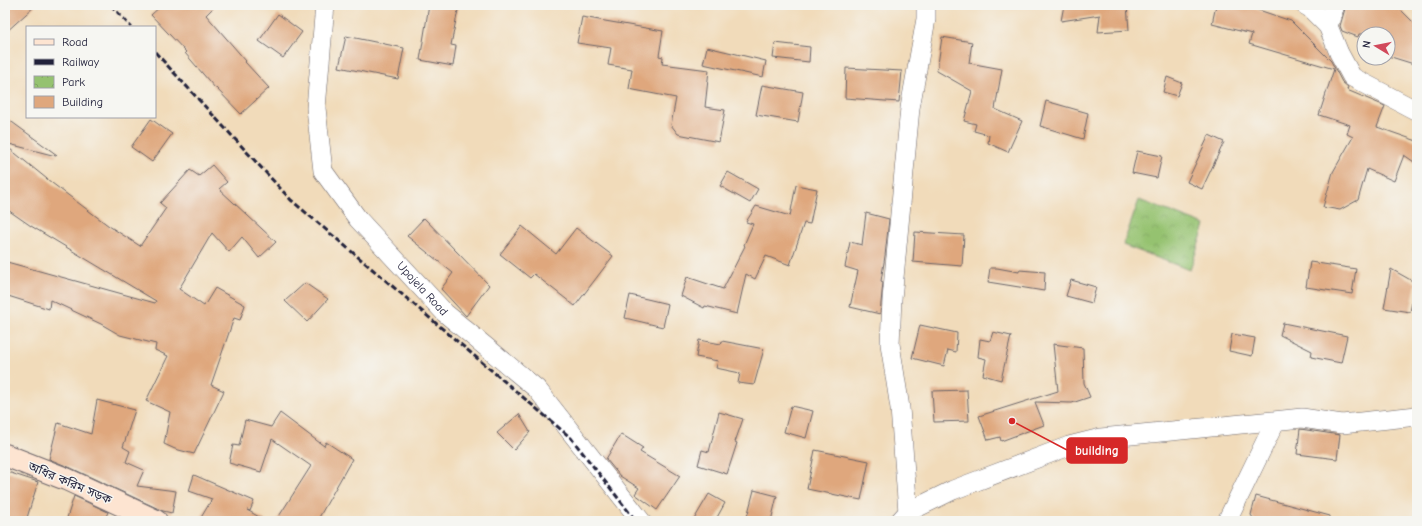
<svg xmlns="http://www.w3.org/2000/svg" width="1422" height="526" font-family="'Comic Neue','Noto Sans Bengali',sans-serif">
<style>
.park{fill:url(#park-crowns);stroke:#5c7256}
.building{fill:#dfa77d}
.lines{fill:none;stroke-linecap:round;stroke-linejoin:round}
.minor-casing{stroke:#6a6367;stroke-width:20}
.secondary-casing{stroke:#6a6367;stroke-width:24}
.minor{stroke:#fff;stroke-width:19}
.secondary{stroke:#fde4d1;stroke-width:22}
.rail{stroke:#22223b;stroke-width:3;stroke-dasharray:6 3;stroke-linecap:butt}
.labels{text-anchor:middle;stroke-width:3;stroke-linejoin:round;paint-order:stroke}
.street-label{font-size:12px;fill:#22223b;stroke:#f6f6f2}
.leader{fill:none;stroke:#d62828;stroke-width:1.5}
.callout-dot{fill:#d62828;stroke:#f6f6f2;stroke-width:1.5}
.callout{fill:#d62828;stroke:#d62828;stroke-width:1.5}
.callout-label{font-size:13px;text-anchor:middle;font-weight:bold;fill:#fff}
</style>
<defs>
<pattern id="park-crowns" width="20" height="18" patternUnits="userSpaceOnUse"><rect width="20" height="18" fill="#95c270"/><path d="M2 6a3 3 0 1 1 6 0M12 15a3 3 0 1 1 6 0" fill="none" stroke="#80a662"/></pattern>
</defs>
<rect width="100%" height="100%" fill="#f6f6f2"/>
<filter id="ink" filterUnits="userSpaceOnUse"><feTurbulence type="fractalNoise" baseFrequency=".025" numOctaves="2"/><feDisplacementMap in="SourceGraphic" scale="8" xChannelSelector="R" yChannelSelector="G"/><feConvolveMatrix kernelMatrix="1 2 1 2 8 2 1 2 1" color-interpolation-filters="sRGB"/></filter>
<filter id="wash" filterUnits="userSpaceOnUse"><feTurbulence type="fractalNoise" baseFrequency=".012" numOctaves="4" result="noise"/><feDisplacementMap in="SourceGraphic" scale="16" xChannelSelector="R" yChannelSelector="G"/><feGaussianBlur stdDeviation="0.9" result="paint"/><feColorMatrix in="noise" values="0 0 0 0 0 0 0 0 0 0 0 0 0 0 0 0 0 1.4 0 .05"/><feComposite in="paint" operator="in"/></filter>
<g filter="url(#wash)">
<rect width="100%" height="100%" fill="#f1dbba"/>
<polygon class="park" points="1139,200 1205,225 1190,270 1123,245"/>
<g id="blocks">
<g class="building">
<polygon points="5,5 36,5 5,33"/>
<polygon points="162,5 216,5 206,15 246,61 245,62 269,88 241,114 216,88 215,88 185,53 186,52 151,15"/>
<polygon points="429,5 459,5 451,45 456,46 453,66 420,60"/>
<polygon points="1064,5 1127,5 1129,30 1098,32 1100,15 1061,21"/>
<polygon points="1216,5 1244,5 1291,21 1331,61 1342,82 1348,87 1347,90 1385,106 1377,127 1417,141 1417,164 1404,155 1394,181 1367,169 1358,200 1340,210 1323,207 1333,172 1353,137 1347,134 1350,125 1319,115 1334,69 1249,44 1252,34 1212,24"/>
<polygon points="1346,5 1393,5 1398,7 1417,26 1417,65 1388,56 1388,34 1359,34 1358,37 1342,31 1340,26"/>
<polygon points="278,14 302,32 283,58 259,41"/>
<polygon points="582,17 663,31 659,56 663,57 662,64 709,70 705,107 725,110 719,142 678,134 671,125 676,98 629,89 632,69 608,65 611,48 577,43"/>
<polygon points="346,36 404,48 398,79 339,67"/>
<polygon points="942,37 972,42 969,63 1002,69 995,109 1022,121 1008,152 988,143 989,135 974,131 976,124 964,121 972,91 937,71"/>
<polygon points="775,43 810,47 809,62 773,58"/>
<polygon points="707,47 766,61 763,77 703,64"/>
<polygon points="846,68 902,71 899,102 845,98"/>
<polygon points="1167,77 1182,83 1177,96 1163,92"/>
<polygon points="762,85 803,92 798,122 756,115"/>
<polygon points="1046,101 1088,113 1083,139 1040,126"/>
<polygon points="5,117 57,155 56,156 5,143"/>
<polygon points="151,119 172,134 152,162 131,147"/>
<polygon points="1209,135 1224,142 1202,189 1187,182"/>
<polygon points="5,145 52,183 109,226 140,246 166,208 160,203 190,170 199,176 212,165 227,182 219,189 276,242 259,258 242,237 229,252 212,233 179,289 204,306 215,288 245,305 240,320 234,318 211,385 224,391 194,454 175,449 164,444 170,412 146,401 168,356 155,350 156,344 120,335 101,324 50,300 49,309 5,295 5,271 7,262 155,303 156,301 31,226 5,208"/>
<polygon points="1137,151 1162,156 1157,178 1132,173"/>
<polygon points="728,172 758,189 750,203 720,186"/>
<polygon points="796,185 817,189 810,224 804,223 790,265 766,256 755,279 746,274 737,314 705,306 704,308 681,296 687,277 723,289 745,246 744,245 753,224 746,222 756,206 790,216"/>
<polygon points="866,213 889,219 885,256 881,281 883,282 880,314 850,307 858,271 845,267 850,242 862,245"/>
<polygon points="424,218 489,285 466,316 441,289 453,273 407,236"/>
<polygon points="522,226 556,254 576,228 613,256 575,306 534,274 530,278 500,254"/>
<polygon points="915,232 964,235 962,266 913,262"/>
<polygon points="1310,262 1356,269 1352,294 1306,287"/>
<polygon points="990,268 997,268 1019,272 1019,270 1045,272 1044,291 988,282"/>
<polygon points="1391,269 1416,283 1410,312 1384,308"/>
<polygon points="1071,280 1096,287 1092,303 1066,296"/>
<polygon points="305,283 328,299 307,322 285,301"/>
<polygon points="630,295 668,304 663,327 625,318"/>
<polygon points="1283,323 1347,336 1341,363 1311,357 1312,351 1280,335"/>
<polygon points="920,325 957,333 956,352 948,350 944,366 912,358"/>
<polygon points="993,332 1011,336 1001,380 983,375 986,359 978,357 980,339 990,341"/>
<polygon points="1232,334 1255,338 1252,356 1229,351"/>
<polygon points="699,340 721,344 722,341 764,349 754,385 738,383 740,373 716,368 718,361 696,357"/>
<polygon points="1053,344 1083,348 1084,383 1090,397 1072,403 1035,402 1044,425 1001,441 1000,437 988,440 979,416 1058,391"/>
<polygon points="967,390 969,421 934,422 932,391"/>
<polygon points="97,400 135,410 123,447 130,451 126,462 144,470 137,486 176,491 172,513 163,511 71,468 49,459 58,423 91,434"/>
<polygon points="791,406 813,411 806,438 784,432"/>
<polygon points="719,412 743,419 735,442 737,443 727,474 698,465 702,450 709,452"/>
<polygon points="280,413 324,446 326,442 352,459 317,521 276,521 311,466 272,439 261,472 229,463 233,445 239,446 245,420 271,427"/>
<polygon points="519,414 530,432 514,450 497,433"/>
<polygon points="1300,429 1340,435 1337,459 1297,454"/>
<polygon points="621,434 643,448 640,452 680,476 657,510 635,494 639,488 620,476 606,459"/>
<polygon points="815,450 869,461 861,500 807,489"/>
<polygon points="5,471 38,482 26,521 5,521"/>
<polygon points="194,475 254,501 250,511 247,510 266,521 199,521 212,499 189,491"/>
<polygon points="754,490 777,496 771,521 746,521"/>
<polygon points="709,494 725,503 715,521 693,521"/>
<polygon points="74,496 108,512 104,521 66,521"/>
<polygon points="1256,496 1330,516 1330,521 1255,521 1251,515"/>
</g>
</g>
</g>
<g filter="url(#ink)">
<use href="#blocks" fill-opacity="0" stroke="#6a6367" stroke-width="1"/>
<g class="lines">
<g class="minor-casing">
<g id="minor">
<path id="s1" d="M325 5 316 108 323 171 358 219 445 313 537 389 641 521"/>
<polyline points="1305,5 1310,8 1328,26 1339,53 1352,77 1417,111"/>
<polyline points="1328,26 1335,5"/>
<polyline points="908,512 900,408 890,344 892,299 910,108 926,19 926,5"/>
<polyline points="900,521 908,512 953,490 1069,446 1101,438 1302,418 1342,424 1417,416"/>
<polyline points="1227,521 1275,422"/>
</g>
</g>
<g class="secondary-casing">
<polyline id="secondary" points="5,455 66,479 156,521"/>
</g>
<use href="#minor" class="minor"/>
<use href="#secondary" class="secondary"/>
<g class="rail">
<polyline points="111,5 131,27"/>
<polyline points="155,52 291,200 571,438 636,521"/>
</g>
</g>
</g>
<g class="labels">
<g class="street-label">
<text dy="4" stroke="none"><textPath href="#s1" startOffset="321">Upojela Road</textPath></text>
<text transform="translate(70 483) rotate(23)" y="4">অধির করিম সড়ক</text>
</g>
</g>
<path class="leader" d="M1012 421L1067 450"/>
<circle class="callout-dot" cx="1012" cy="421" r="4"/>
<rect class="callout" x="1067" y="438" width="60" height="25" rx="4"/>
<g class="callout-label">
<text x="1097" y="455">building</text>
</g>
<rect width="1422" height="526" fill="none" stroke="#f6f6f2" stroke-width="20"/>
<rect x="26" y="26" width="130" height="92" fill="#f6f6f2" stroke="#a1a1a9"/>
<rect x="34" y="39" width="20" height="6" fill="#fde4d1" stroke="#a1a1a9"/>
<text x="62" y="46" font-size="12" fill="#22223b">Road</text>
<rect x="34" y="59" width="20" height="6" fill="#22223b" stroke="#a1a1a9"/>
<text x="62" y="66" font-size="12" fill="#22223b">Railway</text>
<rect x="34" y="76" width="20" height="12" fill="url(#park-crowns)" stroke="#a1a1a9"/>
<text x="62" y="86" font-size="12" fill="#22223b">Park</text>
<rect x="34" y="96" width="20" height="12" fill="#dfa77d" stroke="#a1a1a9"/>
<text x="62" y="106" font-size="12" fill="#22223b">Building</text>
<g transform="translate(1376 46) rotate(280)"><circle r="19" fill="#f6f6f2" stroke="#a1a1a9"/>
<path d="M0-3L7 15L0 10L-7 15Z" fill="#d1495b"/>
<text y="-6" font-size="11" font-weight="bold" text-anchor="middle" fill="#22223b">N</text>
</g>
</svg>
